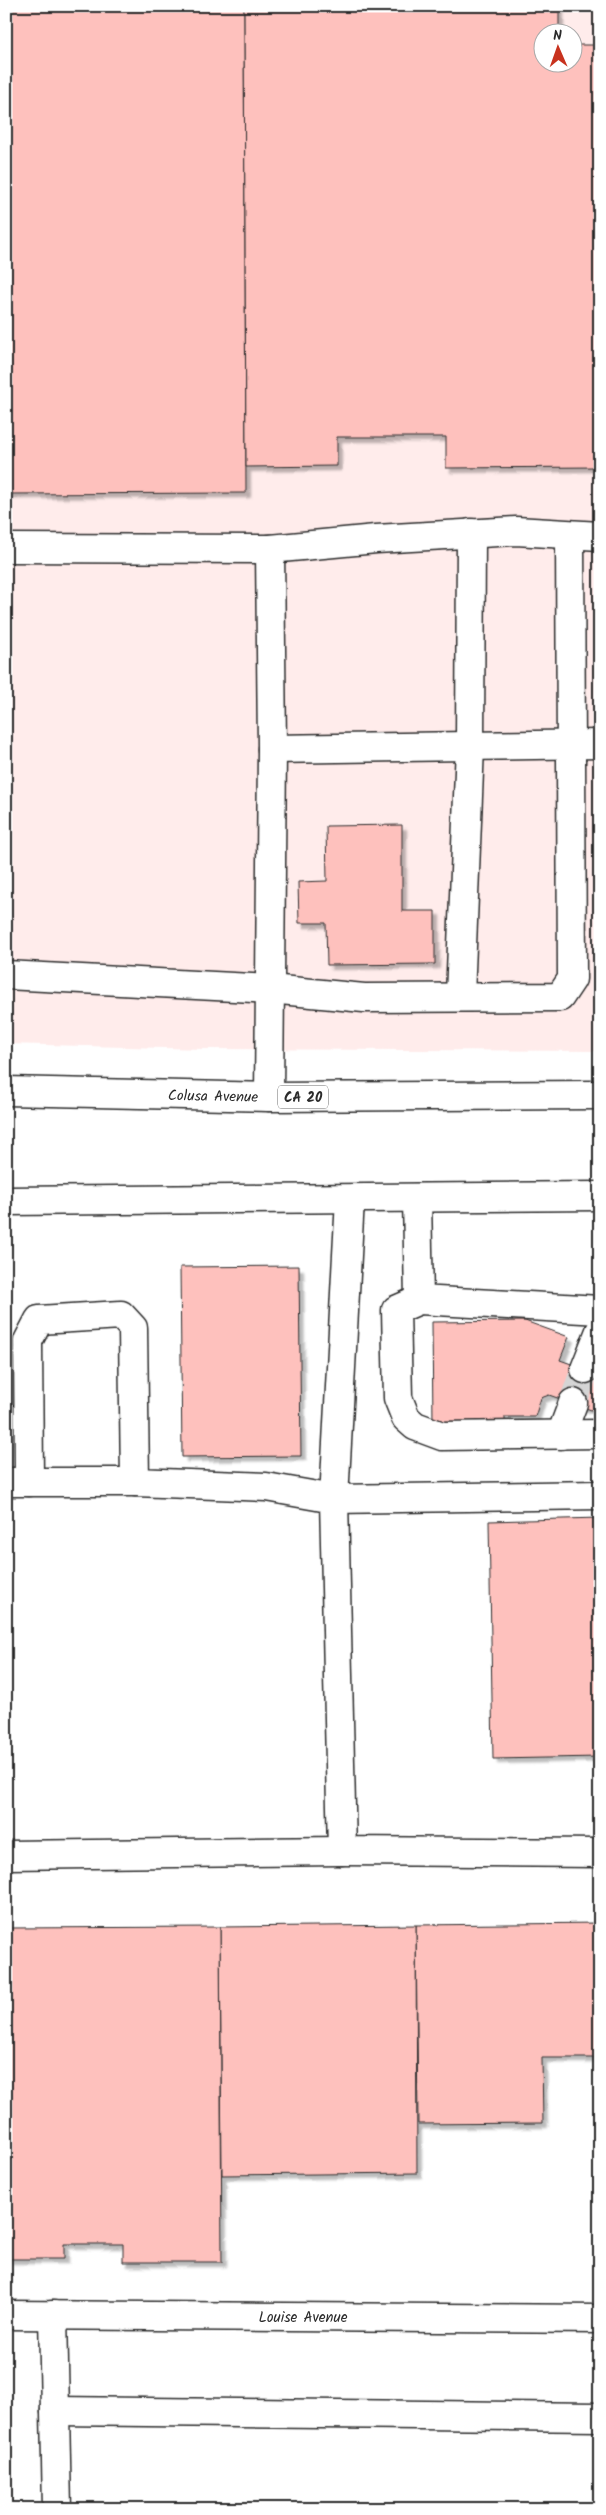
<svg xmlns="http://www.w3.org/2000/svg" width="606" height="2515" font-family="Kalam,sans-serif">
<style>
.built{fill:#ffeceb;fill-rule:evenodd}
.building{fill:#fec1bd;stroke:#2b2b2b;filter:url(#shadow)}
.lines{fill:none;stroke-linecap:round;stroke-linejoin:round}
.minor-tunnel{stroke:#d5d5d5;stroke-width:28;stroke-dasharray:28 14;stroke-linecap:butt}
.minor-casing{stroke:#2b2b2b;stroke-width:31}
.highway-casing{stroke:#2b2b2b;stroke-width:31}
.minor{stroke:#fff;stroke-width:28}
.highway{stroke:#fff;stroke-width:28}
.labels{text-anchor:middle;stroke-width:5;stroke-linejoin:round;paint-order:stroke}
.shield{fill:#fff;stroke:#6b6b6b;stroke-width:1}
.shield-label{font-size:14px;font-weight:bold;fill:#2b2b2b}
.street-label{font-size:15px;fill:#2b2b2b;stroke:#fff}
</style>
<defs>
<filter id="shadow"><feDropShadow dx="4.5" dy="4.5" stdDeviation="1" flood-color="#0004"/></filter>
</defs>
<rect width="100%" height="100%" fill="#fff"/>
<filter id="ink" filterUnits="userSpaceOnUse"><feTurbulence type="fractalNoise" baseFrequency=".02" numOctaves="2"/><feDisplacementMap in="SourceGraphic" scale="10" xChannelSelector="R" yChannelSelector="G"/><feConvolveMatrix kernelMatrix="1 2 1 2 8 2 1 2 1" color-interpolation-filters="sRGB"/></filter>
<g filter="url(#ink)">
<path class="built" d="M6 6H600V1051L204 1049 6 1044ZM544 32H574V62H544Z"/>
<g class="building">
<polygon points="6,6 244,6 246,493 6,494"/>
<polygon points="244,6 559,6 559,32 544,32 544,62 574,62 574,45 600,45 600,467 446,468 446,437 337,437 337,466 246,467"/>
<polygon points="402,825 402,911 435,911 435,964 327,965 326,923 299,923 298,882 327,881 326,826"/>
<polygon points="299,1266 301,1456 182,1457 180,1267"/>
<polygon points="525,1321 569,1337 560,1360 600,1374 600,1396 594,1411 549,1395 541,1398 535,1417 505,1417 505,1423 433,1423 432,1322"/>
<polygon points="600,1518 600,1757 493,1759 489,1521"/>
<polygon points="600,1923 600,2058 542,2058 543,2123 418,2124 416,1925"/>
<polygon points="416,1925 417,2173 222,2175 220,1927"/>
<polygon points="220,1927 222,2262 123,2262 123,2244 64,2244 64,2259 6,2259 6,1928"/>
</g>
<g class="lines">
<polyline class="minor-tunnel" points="573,1403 585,1369"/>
<g class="minor-casing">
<g id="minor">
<polyline points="6,548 270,549 376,539 516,531 600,536"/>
<polyline points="272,749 600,744"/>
<polyline points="6,975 270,989 364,998 560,997 572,979 570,535"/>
<polyline points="460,996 470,746 471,533"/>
<polyline points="269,1097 272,749 270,549"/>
<polyline points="417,1198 419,1300 600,1310"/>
<polyline points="350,1199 334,1499 600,1495"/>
<polyline points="419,1300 396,1310 398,1398 406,1418 415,1426 442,1436 600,1434"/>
<polyline points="585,1369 600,1331"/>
<polyline points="561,1435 573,1403"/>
<polyline points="6,1482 29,1482 28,1341 39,1320 121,1315 133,1328 135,1482 266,1487 334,1499 342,1851 600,1853"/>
<polyline points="29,1482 135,1482"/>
<polyline points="6,1855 342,1851"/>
<polyline points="6,2315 600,2319"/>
<polyline points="53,2315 57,2509"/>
<polyline points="55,2411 600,2417"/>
</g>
</g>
<g class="highway-casing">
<g id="highway">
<polyline points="6,1091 269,1097 600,1095"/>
<polyline points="6,1201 600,1196"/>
</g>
</g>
<use href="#minor" class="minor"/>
<use href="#highway" class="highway"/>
</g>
</g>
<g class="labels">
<rect class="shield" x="278" y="1085.5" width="50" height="23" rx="4"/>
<g class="shield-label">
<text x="303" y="1102">CA 20</text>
</g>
<g class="street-label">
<text transform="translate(213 1096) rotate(1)" y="5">Colusa Avenue</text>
<text x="303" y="2322">Louise Avenue</text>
</g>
</g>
<rect width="606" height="2515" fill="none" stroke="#fff" stroke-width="25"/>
<rect x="12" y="12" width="581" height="2490" fill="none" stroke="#2b2b2b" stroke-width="2" filter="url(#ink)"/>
<g transform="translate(558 48) rotate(358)"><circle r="24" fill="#ffffff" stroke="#aaaaaa"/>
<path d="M0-4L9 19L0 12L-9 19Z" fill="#c8321e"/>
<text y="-8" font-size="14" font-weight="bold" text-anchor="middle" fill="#2b2b2b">N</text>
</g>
</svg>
